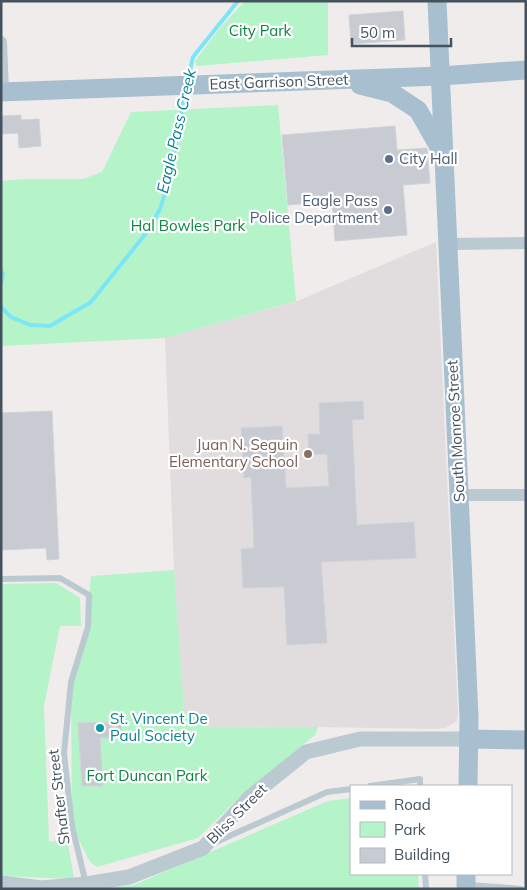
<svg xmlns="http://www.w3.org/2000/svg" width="527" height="890" font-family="Mulish,sans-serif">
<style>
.education{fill:#e1ddde}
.green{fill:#b4f4c8}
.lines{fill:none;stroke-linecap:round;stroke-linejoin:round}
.stream{stroke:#7ce6f6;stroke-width:4}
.building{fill:#c8ccd2;stroke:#d0d3d9}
.service{stroke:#bbc9d1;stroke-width:6}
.minor{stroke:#bbc9d1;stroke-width:12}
.tertiary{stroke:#bbc9d1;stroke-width:15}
.primary{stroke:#a8bfd0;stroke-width:19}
.service-dot{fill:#5c6f8a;stroke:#fff;stroke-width:2}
.education-dot{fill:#8d6e63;stroke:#fff;stroke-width:2}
.culture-dot{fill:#0f9aa8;stroke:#fff;stroke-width:2}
.labels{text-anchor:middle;stroke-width:4.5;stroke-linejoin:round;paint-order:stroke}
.park-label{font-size:15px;fill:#0b8640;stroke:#fff}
.street-label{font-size:15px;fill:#43525c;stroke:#fff}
.service-label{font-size:15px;fill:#4e5e75;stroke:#fff;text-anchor:start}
.education-label{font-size:15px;fill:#785e54;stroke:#fff;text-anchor:end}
.culture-label{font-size:15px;fill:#0d838f;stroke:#fff;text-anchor:start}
.water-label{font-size:16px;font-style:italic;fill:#037f92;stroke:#fff}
</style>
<rect width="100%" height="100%" fill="#f0ecec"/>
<polygon class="education" points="436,242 458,714 457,721 445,728 436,729 318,727 209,728 184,711 174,570 165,338 297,301"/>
<g class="green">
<polygon points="245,1 328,1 328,55 197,66 195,61 220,28"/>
<polygon points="278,105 296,301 165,338 1,346 1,181 24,179 83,179 102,172 131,112"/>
<polygon points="174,570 184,711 209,728 318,727 316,734 242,795 198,838 97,867 90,862 72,826 71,682 88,627 89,595 91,576"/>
<polygon points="56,583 80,598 81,626 60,626 44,706 49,842 67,838 74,879 1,876 1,584"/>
<polygon points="351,798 351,874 418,874 419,889 97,889 134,885 328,801"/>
</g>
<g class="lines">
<g class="stream">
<polyline points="188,80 193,57 238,1"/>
<polyline points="1,271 3,274 1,283"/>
<polyline points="1,307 11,317 30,325 50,326 91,302 147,232 160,209 168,184 185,92"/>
</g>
</g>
<g class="building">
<polygon points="403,11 405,40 351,44 349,15"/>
<polygon points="21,115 21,120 39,119 41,146 19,148 18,133 1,134 1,116"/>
<polygon points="395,126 397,150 427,148 430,183 403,185 407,235 335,241 332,201 288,205 282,135"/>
<polygon points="363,401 364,419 352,420 357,525 414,522 416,558 321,562 327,643 287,645 284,587 243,588 241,549 254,548 251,477 244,478 241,428 282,426 286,488 329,486 327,454 309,455 308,434 320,434 319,403"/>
<polygon points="52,411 59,559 47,560 46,548 1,550 1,413"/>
<polygon points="121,722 122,733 115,733 115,738 100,738 103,786 82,786 78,723"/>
</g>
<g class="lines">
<g class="service">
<polyline points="1,579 60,578 89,595 88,627 71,682 64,753 72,826 86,884"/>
<polyline points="370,786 420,779 420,786"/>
<polyline points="214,843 327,792 351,789"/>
<polyline points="425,874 426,889"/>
<polyline points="468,885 498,887 498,889"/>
<polyline points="498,887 521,889"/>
</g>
<g class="minor">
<polyline points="1,42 3,92"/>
<polyline points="447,244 526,243"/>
<polyline points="459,495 526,495"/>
</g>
<polyline class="tertiary" points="1,883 42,888 86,884 129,877 203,848 250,797 306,752 360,739 469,739"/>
<g class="primary">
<polyline points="437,1 469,717 468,786"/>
<polyline points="360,85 392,93 418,110 442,152"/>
<polyline points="1,92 441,76 526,70"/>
<polyline points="469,739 526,740"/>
<polyline points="466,889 466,874"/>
</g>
</g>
<g class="service-dot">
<circle cx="389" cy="159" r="5"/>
<circle cx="388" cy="210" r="5"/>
</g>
<circle class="education-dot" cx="308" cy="454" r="5"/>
<circle class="culture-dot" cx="100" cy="728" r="5"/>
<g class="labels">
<g class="park-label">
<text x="260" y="36">City Park</text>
<text x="188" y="231">Hal Bowles Park</text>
<text x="147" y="781">Fort Duncan Park</text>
</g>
<g class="street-label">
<text transform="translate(279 82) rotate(-2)" y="5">East Garrison Street</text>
<text transform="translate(456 431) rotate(-93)" y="5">South Monroe Street</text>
<text transform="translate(59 797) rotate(-97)" y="5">Shafter Street</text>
<text transform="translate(237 814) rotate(-45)" y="5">Bliss Street</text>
</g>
<g class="service-label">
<text x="399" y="164">City Hall</text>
<text x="378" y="206" text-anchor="end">Eagle Pass<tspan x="378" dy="17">Police Department</tspan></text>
</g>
<g class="education-label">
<text x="298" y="450">Juan N. Seguin<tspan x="298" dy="17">Elementary School</tspan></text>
</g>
<g class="culture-label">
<text x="110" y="724">St. Vincent De<tspan x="110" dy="17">Paul Society</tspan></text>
</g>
<g class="water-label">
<text transform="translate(176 131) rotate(-77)" y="6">Eagle Pass Creek</text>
</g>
</g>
<rect width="527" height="890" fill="none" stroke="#43525c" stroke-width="5"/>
<rect x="350" y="785" width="162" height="90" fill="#ffffff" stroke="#b4babe"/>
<rect x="360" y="801" width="25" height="8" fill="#a8bfd0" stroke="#b4babe"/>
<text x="394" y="810" font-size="15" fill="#43525c">Road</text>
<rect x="360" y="822" width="25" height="15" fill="#b4f4c8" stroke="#b4babe"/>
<text x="394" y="835" font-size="15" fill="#43525c">Park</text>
<rect x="360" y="848" width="25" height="15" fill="#c8ccd2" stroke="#b4babe"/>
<text x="394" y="860" font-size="15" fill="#43525c">Building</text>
<path d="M352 38v8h99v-8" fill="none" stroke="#43525c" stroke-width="2.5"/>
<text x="360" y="38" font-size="15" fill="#43525c" stroke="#ffffff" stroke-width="4" paint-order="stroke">50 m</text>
</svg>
